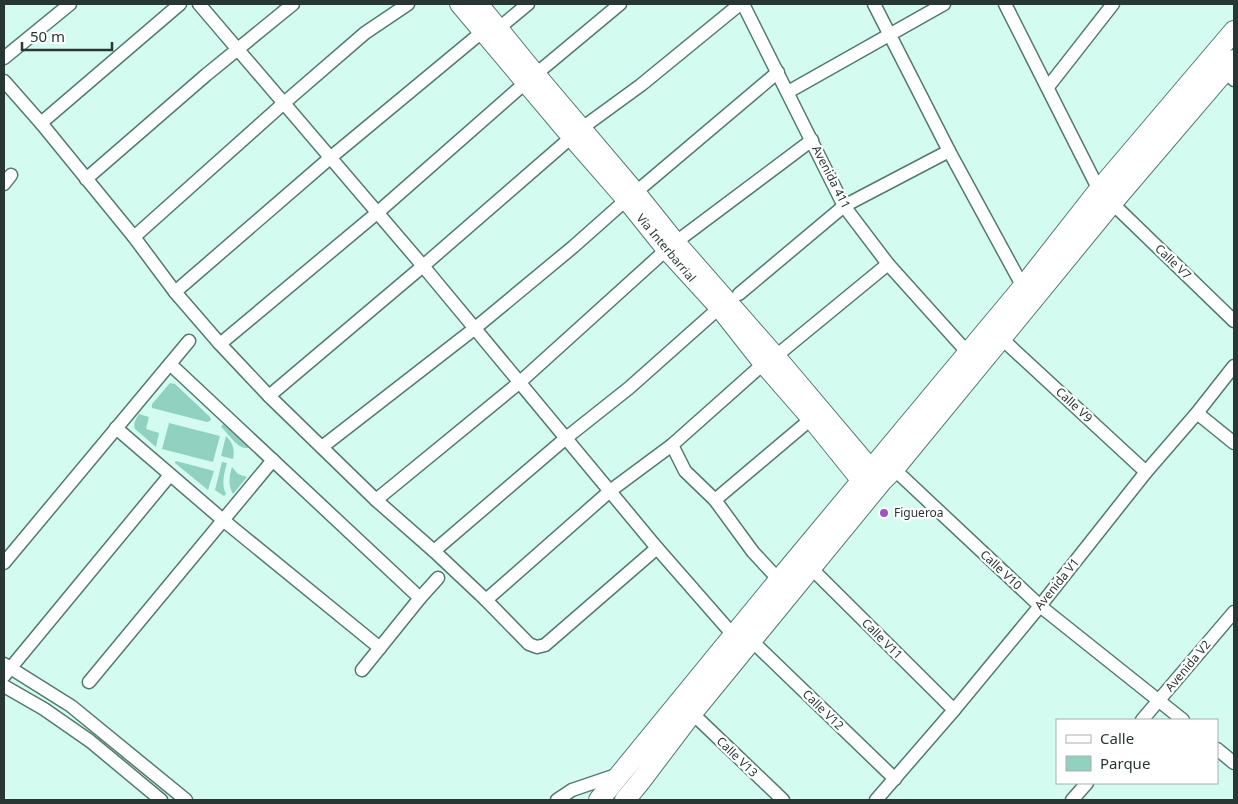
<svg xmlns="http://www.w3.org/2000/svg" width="1238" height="804" font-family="'Noto Sans',sans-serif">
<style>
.green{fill:#90d1c0}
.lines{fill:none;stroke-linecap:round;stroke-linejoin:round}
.street-casing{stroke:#55796f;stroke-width:15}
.secondary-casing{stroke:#55796f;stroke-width:20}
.primary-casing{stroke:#55796f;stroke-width:22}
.street{stroke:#fff;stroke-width:12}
.secondary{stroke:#fff;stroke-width:18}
.primary{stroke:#fff;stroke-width:20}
.poi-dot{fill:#9c56ca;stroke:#fff;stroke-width:2}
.labels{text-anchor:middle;stroke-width:4.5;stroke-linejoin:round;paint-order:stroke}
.street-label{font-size:12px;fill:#283733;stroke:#fff}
.poi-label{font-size:12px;fill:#283733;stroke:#fff;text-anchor:start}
</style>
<rect width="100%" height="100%" fill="#d3fbf0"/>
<g class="green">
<polygon points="170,383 175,384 209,416 211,419 210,421 207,422 152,408 152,404"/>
<path d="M139 414 149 417 146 429 159 433 156 447 135 429C133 423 136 419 139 414Z"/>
<polygon points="169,423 220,436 213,462 162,449"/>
<path d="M223 424 248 446V448C237 449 229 434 221 427Z"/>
<path d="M226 436C233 443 235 449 233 459L221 456Z"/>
<polygon points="176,461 214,471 208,490 175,463 175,462"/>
<path d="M222 462 227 463C224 474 221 484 226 494L224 496 215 490Z"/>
<path d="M232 467 238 474 247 477 233 494C228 485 229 476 232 467Z"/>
</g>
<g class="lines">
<g class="street-casing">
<g id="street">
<polyline points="199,4 423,266 657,548 734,636"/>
<polyline points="743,4 844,206 888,264 968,353"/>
<polyline points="874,4 949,151"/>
<polyline points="1005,4 1099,190"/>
<polyline points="499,28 528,4"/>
<polyline points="4,58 70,4"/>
<polyline points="1225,71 1234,80"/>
<polyline points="536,74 620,4"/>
<polyline points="4,81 41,123 134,237 175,292 220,344 269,396 376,500 434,551 486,600 529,644 537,647 545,645 657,548"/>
<polyline points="1048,87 1113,4"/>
<polyline points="788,92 944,4"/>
<polyline points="41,123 180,4"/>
<polyline points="86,179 206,75 293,4"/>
<polyline points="4,184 11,175"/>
<polyline points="636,192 778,72"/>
<polyline points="1112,203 1234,321"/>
<polyline points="134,237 284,103 365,33 408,4"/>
<polyline points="676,242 812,140"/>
<polyline points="175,292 330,158 482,32"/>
<polyline points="739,294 844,206 949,151 1023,287"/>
<polyline points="1001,338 1146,472"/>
<polyline points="220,344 377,213 525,83"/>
<polyline points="170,364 420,598"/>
<polyline points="269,396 423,266 582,128 641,85 740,4"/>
<polyline points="1197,413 1234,443"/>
<polyline points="116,428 223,520 380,648"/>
<polyline points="672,445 685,471 715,500 753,552 779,580"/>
<polyline points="322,447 474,329 573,247 626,200"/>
<polyline points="894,469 1040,606 1183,720"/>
<polyline points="376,500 520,382 666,250"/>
<polyline points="715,500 811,419"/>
<polyline points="434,551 566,438 629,388 719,308"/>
<polyline points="4,563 189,341"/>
<polyline points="811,568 954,710"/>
<polyline points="486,600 610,491 672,445 763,364 776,356 888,264"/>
<polyline points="751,640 895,779"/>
<polyline points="4,664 71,706 186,800"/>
<polyline points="362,670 420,598 438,578"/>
<polyline points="4,676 170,475"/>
<polyline points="89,682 273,460"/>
<polyline points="4,686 44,709 90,741 161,800"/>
<polyline points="692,713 783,800"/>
<polyline points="1142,720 1234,612"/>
<polyline points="1217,749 1234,763"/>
<polyline points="557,800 572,790 619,774"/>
<polyline points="876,800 954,710 1040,606 1146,472 1197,413 1234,366"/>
<polyline points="1072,800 1087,783"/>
</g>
</g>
<g class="secondary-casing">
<g id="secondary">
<polyline points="459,4 571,137 626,200 666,250 719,308 763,364 811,419 869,491"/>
<polyline points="479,4 536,74 636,192 676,242 776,356 880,479"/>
</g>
</g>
<g class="primary-casing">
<g id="primary">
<polyline points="599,800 779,580 1023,287 1099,190 1234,31"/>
<polyline points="625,800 639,783 692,713 882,481 894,469 1112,203 1234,60"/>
</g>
</g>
<use href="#street" class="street"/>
<use href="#secondary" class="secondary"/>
<use href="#primary" class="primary"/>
</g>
<circle class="poi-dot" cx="884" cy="513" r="5"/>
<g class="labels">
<g class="street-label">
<text transform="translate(831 177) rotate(63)" y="4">Avenida 411</text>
<text transform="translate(666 248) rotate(50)" y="4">Vía Interbarrial</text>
<text transform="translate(1173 262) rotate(44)" y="4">Calle V7</text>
<text transform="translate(1074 405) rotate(43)" y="4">Calle V9</text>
<text transform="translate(1001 570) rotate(43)" y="4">Calle V10</text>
<text transform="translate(1057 584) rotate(-51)" y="4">Avenida V1</text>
<text transform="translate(882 639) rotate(45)" y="4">Calle V11</text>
<text transform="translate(1188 666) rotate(-50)" y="4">Avenida V2</text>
<text transform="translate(823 710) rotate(44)" y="4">Calle V12</text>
<text transform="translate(737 757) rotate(44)" y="4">Calle V13</text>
</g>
<g class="poi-label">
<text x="894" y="517">Figueroa</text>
</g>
</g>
<rect width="1238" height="804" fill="none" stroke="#283733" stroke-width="10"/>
<rect x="1056" y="719" width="162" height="65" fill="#ffffff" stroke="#a9afad"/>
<rect x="1066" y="735" width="25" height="8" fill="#ffffff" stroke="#a9afad"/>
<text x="1100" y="744" font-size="15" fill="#283733">Calle</text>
<rect x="1066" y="756" width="25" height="15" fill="#90d1c0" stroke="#a9afad"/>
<text x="1100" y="769" font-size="15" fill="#283733">Parque</text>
<path d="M22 42v8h90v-8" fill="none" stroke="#283733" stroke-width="2.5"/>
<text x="30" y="42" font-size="15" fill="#283733" stroke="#ffffff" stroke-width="4" paint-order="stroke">50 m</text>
</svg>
